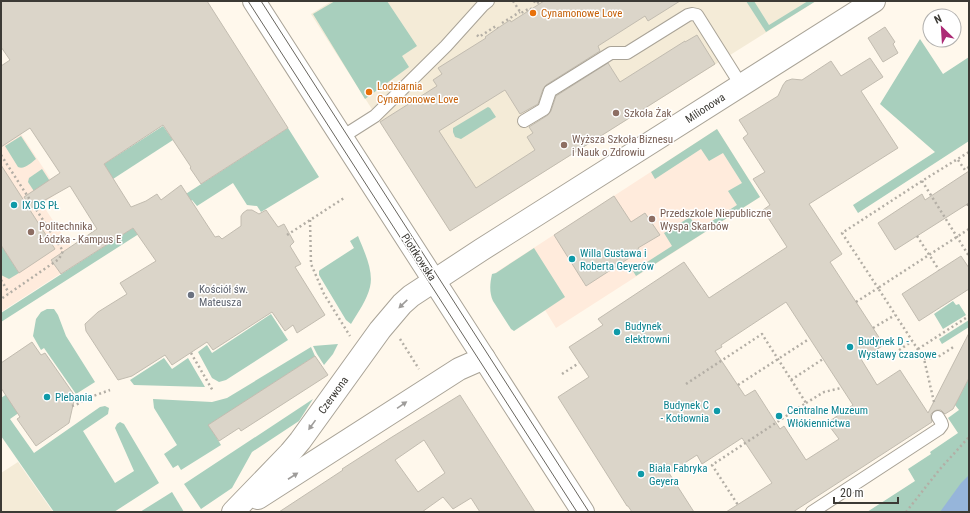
<svg xmlns="http://www.w3.org/2000/svg" width="970" height="513" font-family="'Roboto Condensed',sans-serif">
<style>
.built{fill:#f4ebd7}
.education{fill:#ffebdc}
.green{fill:#a8cfbd}
.water{fill:#96b5da}
.building{fill:#dbd5c9;stroke:#c2bcb0;fill-rule:evenodd}
.lines{fill:none;stroke-linecap:round;stroke-linejoin:round}
.service-casing{stroke:#a9a397;stroke-width:14}
.tertiary-casing{stroke:#a9a397;stroke-width:24}
.path{stroke:#b3aea5;stroke-width:2.5;stroke-dasharray:2 3;stroke-linecap:butt}
.service{stroke:#fff;stroke-width:12}
.tertiary{stroke:#fff;stroke-width:22}
.tram{stroke:#68655e;stroke-width:1}
.oneway{fill:#9e9c9a}
.food-dot{fill:#e8710a;stroke:#fff;stroke-width:1.5}
.education-dot{fill:#8d6e63;stroke:#fff;stroke-width:1.5}
.culture-dot{fill:#0f9aa8;stroke:#fff;stroke-width:1.5}
.worship-dot{fill:#6b7280;stroke:#fff;stroke-width:1.5}
.labels{text-anchor:middle;stroke-width:3;stroke-linejoin:round;paint-order:stroke}
.food-label{font-size:11px;fill:#c56008;stroke:#fff;text-anchor:start}
.street-label{font-size:11px;fill:#3c3a35;stroke:#fff}
.education-label{font-size:11px;fill:#785e54;stroke:#fff;text-anchor:start}
.culture-label{font-size:11px;fill:#0d838f;stroke:#fff;text-anchor:start}
.worship-label{font-size:11px;fill:#5b616d;stroke:#fff;text-anchor:start}
</style>
<rect width="100%" height="100%" fill="#fff8ec"/>
<g class="built">
<polygon points="332,1 816,1 450,231 311,14"/>
<polygon points="18,462 53,512 1,512 1,473"/>
</g>
<g class="education">
<polygon points="717,129 760,197 556,328 545,310 528,321 495,273"/>
<polygon points="21,134 59,192 42,204 80,261 1,312 1,147"/>
</g>
<g class="green">
<polygon points="335,1 387,1 417,46 402,56 409,67 365,99 313,14"/>
<polygon points="746,1 754,1 769,25 808,1 816,1 766,32"/>
<polygon points="920,39 943,74 969,57 969,141 858,213 853,205 935,152 880,104"/>
<polygon points="488,107 490,108 496,117 461,139 455,137 453,132 453,128"/>
<polygon points="163,126 173,140 113,179 104,164"/>
<polygon points="288,128 319,177 261,212 257,206 247,205 233,183 197,206 192,200 1,322 1,313"/>
<polygon points="717,129 760,197 636,276 633,271 672,246 664,233 690,217 698,230 737,205 728,191 742,183 723,153 709,161 701,149 655,179 651,172"/>
<path d="M21 136 36 159C31 163 24 170 18 167L5 146Z"/>
<polygon points="42,169 57,192 41,202 28,182 29,178"/>
<path d="M358 236C364 251 374 271 370 287 367 300 358 312 351 324L346 320 319 275V271L320 270 354 248 350 241Z"/>
<polygon points="1,245 19,273 9,279 1,275"/>
<path d="M534 248 565 297 514 331 511 329 493 301C489 292 490 283 492 274L496 273Z"/>
<polygon points="953,301 956,305 959,304 966,315 943,329 934,314"/>
<polygon points="47,309 54,309 58,315 66,336 95,382 76,394 44,348 41,350 33,336 36,319 41,312"/>
<polygon points="271,314 288,340 226,380 219,382 212,378 198,352 207,345 212,353"/>
<polygon points="969,320 969,327 942,344 939,339"/>
<polygon points="338,344 333,354 324,365 317,354 313,346"/>
<polygon points="311,347 315,356 209,425 221,445 181,470 178,465 173,468 164,454 177,445 154,408 153,399 212,402 227,398"/>
<polygon points="164,358 172,369 188,358 205,387 134,385 130,380"/>
<polygon points="969,378 969,512 867,512 915,481 908,469 931,454 930,452 958,433 948,418 959,410 955,405"/>
<polygon points="17,387 30,405 10,419 34,453 100,407 105,406 109,408 108,414 83,431 115,483 134,471 115,428 117,424 120,422 124,424 159,483 114,512 54,512 1,436 1,398"/>
<polygon points="313,399 299,421 252,452 232,488 201,509 184,484"/>
<polygon points="172,492 184,512 140,512"/>
</g>
<polygon class="water" points="969,475 969,512 940,512 961,483"/>
<g class="building">
<polygon points="1,1 207,1 288,128 201,184 190,168 191,167 163,125 104,164 131,207 146,201 157,194 161,200 181,185 215,237 219,236 222,239 241,226 241,216 243,213 247,210 252,210 259,214 266,210 278,227 284,224 294,242 290,246 301,264 295,267 325,315 297,333 293,325 285,331 272,312 213,350 207,342 172,365 165,355 132,376 118,380 86,331 85,324 98,312 127,294 120,283 156,261 133,228 61,274 51,260 97,229 70,186 31,208 24,197 60,173 30,128 1,147 1,66 10,60 1,47"/>
<polygon points="544,1 680,1 648,21 645,16 598,46 600,51 546,85 543,89 538,104 520,114 505,90 439,131 476,188 535,150 527,137 533,133 529,127 548,115 551,111 556,96 608,63 620,82 685,41 685,42 697,35 715,64 450,231 380,122 437,86 433,80 442,74 438,68 486,38 485,37 498,28 510,20 511,22"/>
<polygon points="885,27 895,42 893,44 898,53 883,62 868,38"/>
<path d="M870 58 883 77 861 91 898 148 809 204 842 254 830 262 884 345 861 359 877 385 900 370 928 413 969 333V378L953 409 945 414 941 410H937L934 411 931 414V417L932 422 793 512H726L772 483 742 438 702 464 697 455 669 473 694 512H632L628 506H627L558 397 589 377 569 347 603 325 598 319 684 262 709 298 787 247 763 210 770 205 753 179 765 172 743 138 748 134 739 120 778 96 783 85 786 81 792 79 802 80 831 61 841 76ZM786 302 853 405 827 423 839 439 806 460 784 426 780 429 755 390 745 396 715 351 722 347 721 345Z"/>
<polygon points="1,165 55,249 19,273 1,245"/>
<polygon points="969,171 969,203 895,250 878,223 922,194 925,200"/>
<polygon points="614,196 631,222 645,213 660,235 638,248 640,251 586,286 554,235"/>
<polygon points="961,256 969,268 969,289 919,321 902,294"/>
<polygon points="32,342 41,355 45,353 75,396 69,423 36,446 17,419 20,417 1,388 1,363"/>
<polygon points="315,356 328,375 241,431 239,428 219,441 208,425"/>
<path d="M460 395 535 512H480L471 498 453 509 443 497 422 512H279L343 470 342 469 392 437ZM424 440 445 473 418 492 395 460Z"/>
</g>
<g class="lines">
<g class="service-casing">
<g id="service">
<polyline points="524,121 544,109 550,91 611,53 627,53 688,15 692,14 697,15 741,85"/>
<polyline points="342,137 375,116 446,46 483,5 488,1"/>
<polyline points="812,512 939,429 942,425 941,422 938,417"/>
</g>
</g>
<g class="tertiary-casing">
<g id="tertiary">
<polyline points="254,1 583,512"/>
<polyline points="258,498 459,369 484,358"/>
<polyline points="233,512 290,453 300,441 380,330 402,304 411,296 481,250 874,1"/>
</g>
</g>
<g class="path">
<polyline points="513,1 521,13 530,8 531,9"/>
<polyline points="534,1 536,4 540,1"/>
<polyline points="502,23 520,12"/>
<polyline points="477,35 479,37 496,26 498,28"/>
<polyline points="1,155 63,251 59,259 1,299"/>
<polyline points="958,160 965,170 969,167"/>
<polyline points="922,181 969,256"/>
<polyline points="967,204 969,206"/>
<polyline points="310,220 311,264 324,294 350,336"/>
<polyline points="287,235 344,198"/>
<polyline points="917,236 939,270"/>
<polyline points="1,280 9,293"/>
<polyline points="856,302 878,288 842,233 922,181 969,152"/>
<polyline points="873,328 895,315"/>
<polyline points="400,339 419,369"/>
<polyline points="918,349 969,316"/>
<polyline points="191,353 213,391"/>
<polyline points="891,356 912,341"/>
<polyline points="924,359 938,357 955,346"/>
<polyline points="562,374 579,363"/>
<polyline points="791,380 823,359"/>
<polyline points="686,384 762,334 806,403 712,465 738,505"/>
<polyline points="738,385 809,339"/>
<polyline points="934,402 924,359 878,288 969,229"/>
<polyline points="806,403 824,392 841,388"/>
<polyline points="72,406 80,403 85,399 110,390"/>
<polyline points="906,512 940,469 969,437"/>
</g>
<use href="#service" class="service"/>
<use href="#tertiary" class="tertiary"/>
<g class="tram">
<polyline points="248,1 577,512"/>
<polyline points="261,1 589,512"/>
</g>
</g>
<defs><path id="oneway-solid" d="M-6-.8H1V-3.2L6.5 0L1 3.2V.8H-6Z"/></defs>
<g class="oneway">
<use href="#oneway-solid" transform="translate(403 304) rotate(136)"/>
<use href="#oneway-solid" transform="translate(402 405) rotate(-34)"/>
<use href="#oneway-solid" transform="translate(312 425) rotate(126)"/>
<use href="#oneway-solid" transform="translate(293 476) rotate(-33)"/>
</g>
<g class="food-dot">
<circle cx="533" cy="13" r="4"/>
<circle cx="369" cy="92" r="4"/>
</g>
<g class="education-dot">
<circle cx="616" cy="113" r="4"/>
<circle cx="564" cy="145" r="4"/>
<circle cx="652" cy="219" r="4"/>
<circle cx="31" cy="232" r="4"/>
</g>
<g class="culture-dot">
<circle cx="14" cy="205" r="4"/>
<circle cx="572" cy="259" r="4"/>
<circle cx="617" cy="332" r="4"/>
<circle cx="850" cy="347" r="4"/>
<circle cx="47" cy="397" r="4"/>
<circle cx="717" cy="411" r="4"/>
<circle cx="779" cy="416" r="4"/>
<circle cx="641" cy="474" r="4"/>
</g>
<circle class="worship-dot" cx="191" cy="295" r="4"/>
<g class="labels">
<g class="food-label">
<text x="541" y="17">Cynamonowe Love</text>
<text x="377" y="90">Lodziarnia<tspan x="377" dy="13">Cynamonowe Love</tspan></text>
</g>
<g class="street-label">
<text transform="translate(705 108) rotate(-33)" y="4">Milionowa</text>
<text transform="translate(419 257) rotate(57)" y="4">Piotrkowska</text>
<text transform="translate(333 395) rotate(-54)" y="4">Czerwona</text>
</g>
<g class="education-label">
<text x="624" y="117">Szkoła Żak</text>
<text x="572" y="143">Wyższa Szkoła Biznesu<tspan x="572" dy="13">i Nauk o Zdrowiu</tspan></text>
<text x="660" y="217">Przedszkole Niepubliczne<tspan x="660" dy="13">Wyspa Skarbów</tspan></text>
<text x="39" y="230">Politechnika<tspan x="39" dy="13">Łódzka - Kampus E</tspan></text>
</g>
<g class="culture-label">
<text x="22" y="209">IX DS PŁ</text>
<text x="580" y="257">Willa Gustawa i<tspan x="580" dy="13">Roberta Geyerów</tspan></text>
<text x="625" y="330">Budynek<tspan x="625" dy="13">elektrowni</tspan></text>
<text x="858" y="345">Budynek D -<tspan x="858" dy="13">Wystawy czasowe</tspan></text>
<text x="55" y="401">Plebania</text>
<text x="709" y="409" text-anchor="end">Budynek C<tspan x="709" dy="13">- Kotłownia</tspan></text>
<text x="787" y="414">Centralne Muzeum<tspan x="787" dy="13">Włókiennictwa</tspan></text>
<text x="649" y="472">Biała Fabryka<tspan x="649" dy="13">Geyera</tspan></text>
</g>
<g class="worship-label">
<text x="199" y="293">Kościół św.<tspan x="199" dy="13">Mateusza</tspan></text>
</g>
</g>
<rect width="970" height="513" fill="none" stroke="#3c3a35" stroke-width="4"/>
<g transform="translate(942 28) rotate(335)"><circle r="19" fill="#ffffff" stroke="#b1b0ae"/>
<path d="M0-3L7 15L0 10L-7 15Z" fill="#ac2a75"/>
<text y="-6" font-size="11" font-weight="bold" text-anchor="middle" fill="#3c3a35">N</text>
</g>
<path d="M834 497v6h64v-6" fill="none" stroke="#3c3a35" stroke-width="2"/>
<text x="840" y="497" font-size="12" fill="#3c3a35" stroke="#ffffff" stroke-width="3" paint-order="stroke">20 m</text>
</svg>
